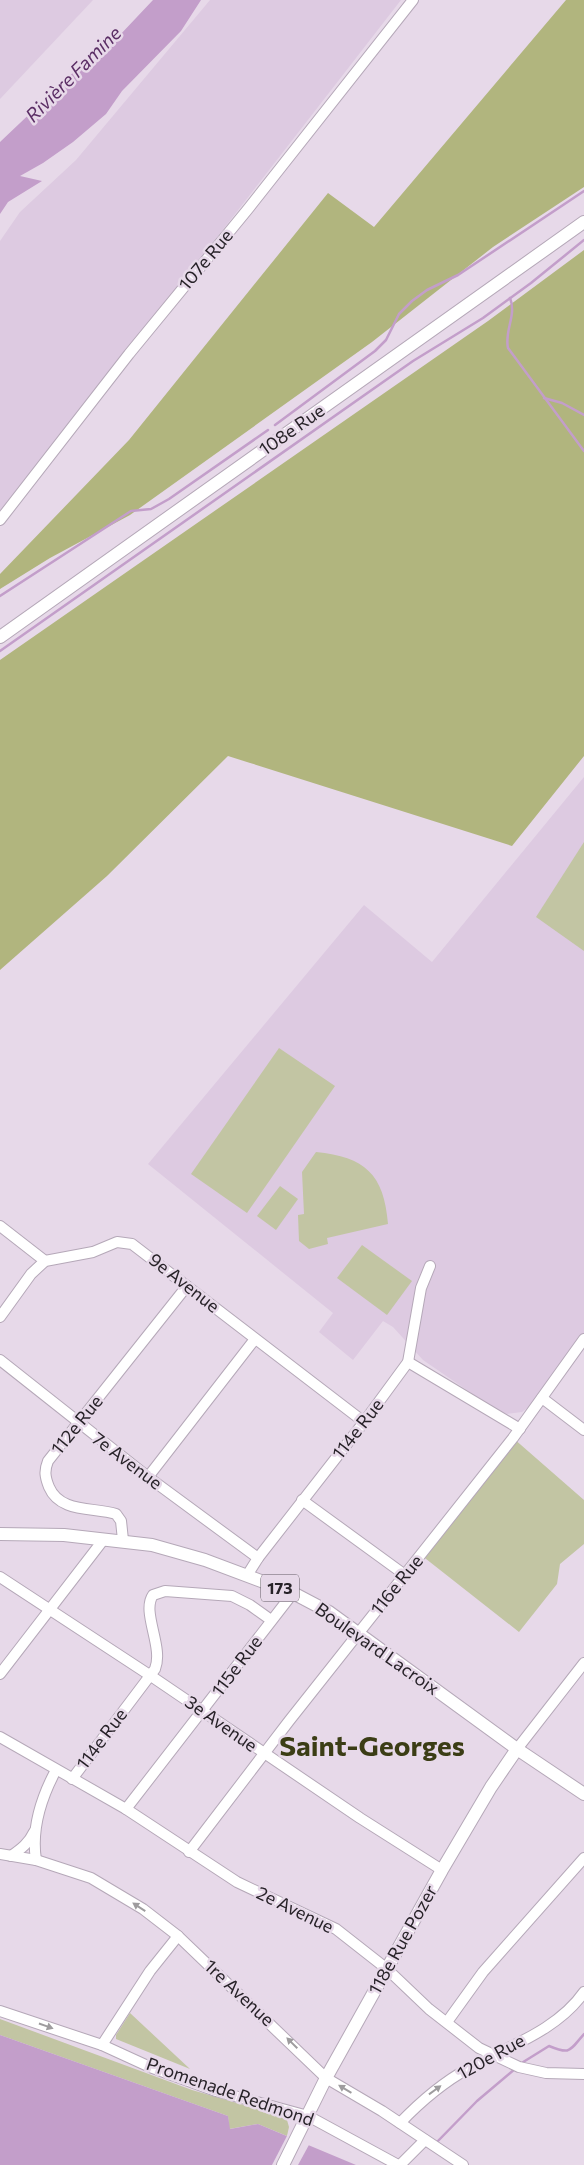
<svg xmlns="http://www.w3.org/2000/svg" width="584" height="2165" font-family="Commissioner,sans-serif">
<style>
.built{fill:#ddcae1}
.green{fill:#c2c5a3}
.forest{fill:#b1b57e}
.water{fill:#c39eca}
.pier{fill:#e7d9e9}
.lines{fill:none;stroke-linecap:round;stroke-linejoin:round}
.stream{stroke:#c39eca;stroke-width:2.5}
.minor-casing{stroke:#b5a8b8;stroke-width:12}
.major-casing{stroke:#b5a8b8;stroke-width:14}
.minor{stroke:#fff;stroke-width:10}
.major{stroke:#fff;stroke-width:12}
.oneway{fill:#9e9c9e}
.labels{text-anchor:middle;stroke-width:5;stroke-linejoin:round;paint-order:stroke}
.shield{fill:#e7d9e9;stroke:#615962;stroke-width:1}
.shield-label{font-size:16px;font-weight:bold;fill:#272228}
.street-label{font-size:18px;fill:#272228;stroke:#e7d9e9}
.water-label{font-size:19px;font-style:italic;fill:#5b2e65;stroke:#e7d9e9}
.town-label{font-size:28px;font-weight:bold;fill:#3b3d15;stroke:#e7d9e9}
</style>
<rect width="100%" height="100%" fill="#e7d9e9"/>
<g class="built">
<polygon points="0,0 93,0 0,99"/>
<polygon points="210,0 401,0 0,517 0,241 20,212 76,160"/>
<polygon points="584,777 584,1335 529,1407 522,1412 507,1414 493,1408 423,1360 393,1327 383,1321 353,1360 319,1332 333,1313 148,1164 364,905 432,962"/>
</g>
<g class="green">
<polygon points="584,842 584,951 536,917"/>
<polygon points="279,1048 335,1086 247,1213 191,1174"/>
<path d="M316 1152C365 1157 384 1174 388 1224L327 1238 328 1244 309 1249 299 1241 298 1215 304 1214 302 1172Z"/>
<polygon points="280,1186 298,1199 276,1230 257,1216"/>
<polygon points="362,1245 412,1281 387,1315 337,1278"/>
<polygon points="513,1438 584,1500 584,1544 560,1564 557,1584 519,1632 421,1555"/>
<polygon points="130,2013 190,2069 116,2039 116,2035"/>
<polygon points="0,2019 192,2090 275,2114 287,2120 289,2127 287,2136 258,2124 229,2129 228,2116 0,2035"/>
</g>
<g class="forest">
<polygon points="566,0 584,0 584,187 493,247 372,342 130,515 50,558 0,589 0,574 129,440 328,193 374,227"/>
<polygon points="584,250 584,756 512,846 228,756 107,876 0,970 0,660 488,321"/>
</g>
<g class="water">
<polygon points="153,0 201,0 181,31 122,91 106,114 73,142 43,163 20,176 42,181 8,202 0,214 0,142 79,67 119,36"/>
<polygon points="0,2035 228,2116 230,2129 258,2124 356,2165 0,2165"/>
</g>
<polygon class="pier" points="288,2134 310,2143 298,2165 272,2165"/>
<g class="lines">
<g class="stream">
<path d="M510 298C517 315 504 331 508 348L584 451"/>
<polyline points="544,398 562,403 584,415"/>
<polyline points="275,425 375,351 386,340 399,314 412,301 427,290 458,275 584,191"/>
<polyline points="0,596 131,511 151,509 169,499 268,430"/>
<polyline points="0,651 413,361 483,318 531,283 584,240"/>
<path d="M520 2064 549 2046C571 2055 569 2051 584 2034"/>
<polyline points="436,2143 477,2101 516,2068"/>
</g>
<g class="minor-casing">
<g id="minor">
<polyline points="0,520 129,354 248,209 413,0"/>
<polyline points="0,1226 45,1261"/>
<polyline points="0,1317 31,1274 45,1261 93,1252 117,1242 132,1244 364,1422"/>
<polyline points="0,1360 148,1477 258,1558"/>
<polyline points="408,1362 520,1429"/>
<polyline points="542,1398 584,1430"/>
<polyline points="148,1477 255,1339"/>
<polyline points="302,1500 405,1575"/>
<path d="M123 1540 121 1521 116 1514C93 1507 60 1513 49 1487 45 1477 44 1471 48 1461L187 1286"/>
<polyline points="248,1574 258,1558 364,1422 408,1362 421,1288 430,1266"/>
<polyline points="0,1577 151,1676 360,1818 442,1870"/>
<polyline points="0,1674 104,1539"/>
<polyline points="0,1737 126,1809 237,1882 336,1929 387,1969 429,2009 479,2048 519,2067 546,2073 584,2074"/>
<polyline points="517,1749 584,1663"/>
<path d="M72 1779 155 1669C164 1647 141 1612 153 1595L165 1591 232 1596 250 1605 271 1620"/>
<polyline points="126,1809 293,1593"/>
<polyline points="189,1852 289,1721 513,1438 584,1339"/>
<polyline points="0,1854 36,1860 91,1878 143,1909 178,1936 326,2078 382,2111 463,2165"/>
<path d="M11 1856C21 1849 29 1843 34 1832"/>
<path d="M36 1860C31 1828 41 1798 56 1770"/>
<polyline points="0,2011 102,2045 150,2067 216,2091 308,2116 398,2165"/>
<polyline points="447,2022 483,1972 584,1858"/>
<polyline points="102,2045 150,1971 178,1936"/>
<path d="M400 2123C421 2101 442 2083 469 2068 507 2047 558 2030 584 1992"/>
<polyline points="400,2165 425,2140"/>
</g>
</g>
<g class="major-casing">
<g id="major">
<polyline points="0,637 584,222"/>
<polyline points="0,1534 64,1535 152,1545 205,1560 293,1593 329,1612 517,1749 584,1794"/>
<polyline points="283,2165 326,2078 442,1870 491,1787 517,1749"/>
</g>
</g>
<use href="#minor" class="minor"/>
<use href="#major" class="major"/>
</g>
<defs><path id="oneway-solid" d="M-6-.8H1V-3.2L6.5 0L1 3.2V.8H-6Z" transform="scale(1.25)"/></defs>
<g class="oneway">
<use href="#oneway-solid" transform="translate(139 1907) rotate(-147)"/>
<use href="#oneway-solid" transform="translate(46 2026) rotate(19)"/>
<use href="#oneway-solid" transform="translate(292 2043) rotate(-135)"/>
<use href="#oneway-solid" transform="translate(345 2089) rotate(-149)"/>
<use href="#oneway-solid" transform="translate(435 2090) rotate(-36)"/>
</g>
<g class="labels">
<rect class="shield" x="261" y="1574.5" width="38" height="27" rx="4"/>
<g class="shield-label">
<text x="280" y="1594">173</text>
</g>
<g class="street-label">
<text transform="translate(206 260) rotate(-50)" y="6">107e Rue</text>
<text transform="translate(292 430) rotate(-35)" y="6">108e Rue</text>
<text transform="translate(184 1283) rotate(38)" y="6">9e Avenue</text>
<text transform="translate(77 1425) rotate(-51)" y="6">112e Rue</text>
<text transform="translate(358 1429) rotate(-52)" y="6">114e Rue</text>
<text transform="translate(127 1461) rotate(37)" y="6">7e Avenue</text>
<text transform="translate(397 1585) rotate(-51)" y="6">116e Rue</text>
<text transform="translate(377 1649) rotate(35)" y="6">Boulevard Lacroix</text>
<text transform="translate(237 1666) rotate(-53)" y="6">115e Rue</text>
<text transform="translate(221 1724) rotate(35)" y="6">3e Avenue</text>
<text transform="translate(102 1739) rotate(-53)" y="6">114e Rue</text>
<text transform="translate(295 1910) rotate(26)" y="6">2e Avenue</text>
<text transform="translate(403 1940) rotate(-61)" y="6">118e Rue Pozer</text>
<text transform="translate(239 1993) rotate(43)" y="6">1re Avenue</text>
<text transform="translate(491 2057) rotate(-29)" y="6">120e Rue</text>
<text transform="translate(230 2092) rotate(19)" y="6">Promenade Redmond</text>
</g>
<g class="water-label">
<text transform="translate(73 74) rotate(-45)" y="7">Rivière Famine</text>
</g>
<g class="town-label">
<text x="372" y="1756">Saint-Georges</text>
</g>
</g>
</svg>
